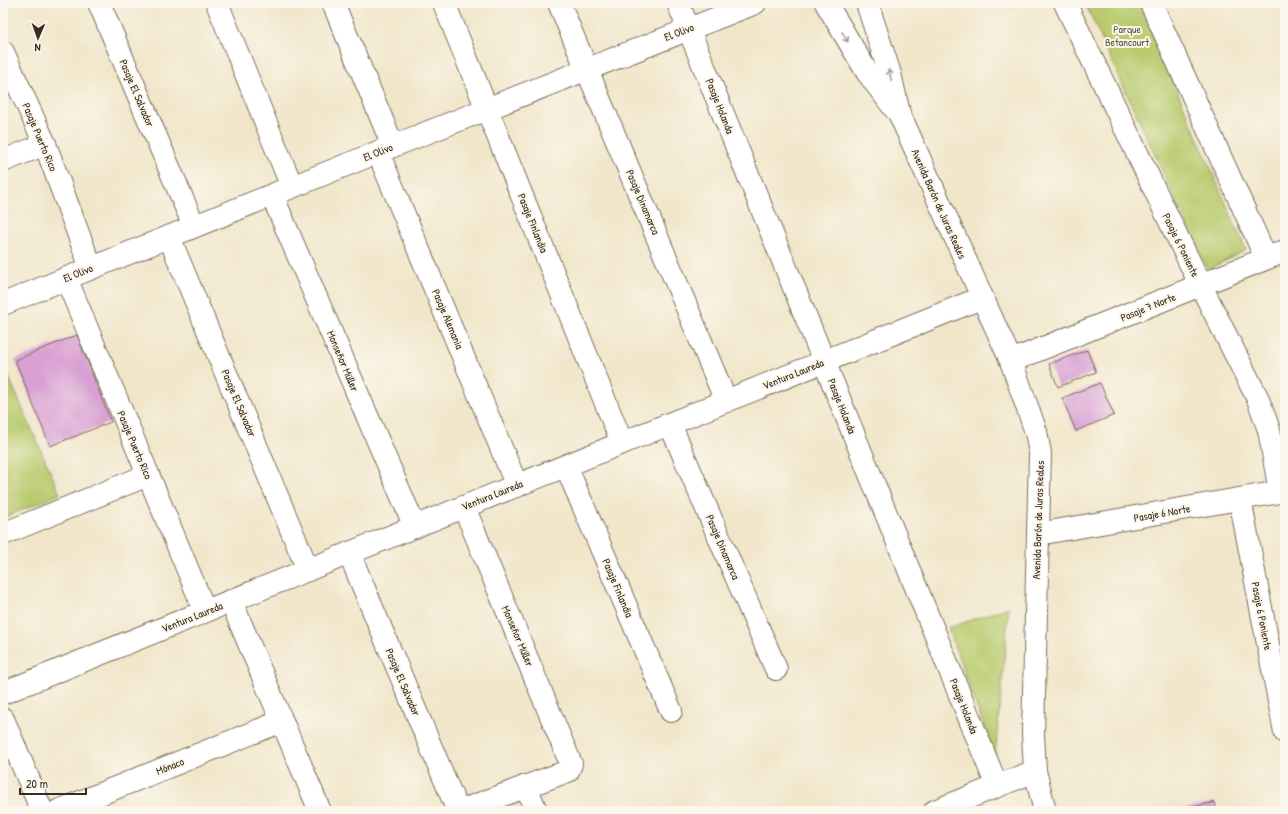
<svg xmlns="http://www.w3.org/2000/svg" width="1288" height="814" font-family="'Patrick Hand',sans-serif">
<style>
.green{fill:#b9cb6e;stroke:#7a7a46}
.building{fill:#d9a0d3}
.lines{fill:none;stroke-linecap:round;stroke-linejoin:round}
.minor-casing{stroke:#7b6c5a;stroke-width:24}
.minor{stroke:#fff;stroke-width:22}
.oneway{stroke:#a79f9a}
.labels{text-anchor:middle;stroke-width:4;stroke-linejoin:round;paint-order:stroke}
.park-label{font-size:11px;fill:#5a5232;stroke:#fbf7ec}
.street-label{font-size:11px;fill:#3b2a1e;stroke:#fbf7ec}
</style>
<rect width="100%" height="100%" fill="#fbf7ec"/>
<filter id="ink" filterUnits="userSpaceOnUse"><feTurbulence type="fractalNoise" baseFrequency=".025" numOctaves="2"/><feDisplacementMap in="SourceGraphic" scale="8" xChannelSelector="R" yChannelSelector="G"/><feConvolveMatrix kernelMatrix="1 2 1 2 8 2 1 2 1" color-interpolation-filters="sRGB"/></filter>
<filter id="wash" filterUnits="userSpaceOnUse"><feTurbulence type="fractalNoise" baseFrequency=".012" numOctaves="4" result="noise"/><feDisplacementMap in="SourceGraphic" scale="16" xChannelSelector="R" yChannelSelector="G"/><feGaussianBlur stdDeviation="0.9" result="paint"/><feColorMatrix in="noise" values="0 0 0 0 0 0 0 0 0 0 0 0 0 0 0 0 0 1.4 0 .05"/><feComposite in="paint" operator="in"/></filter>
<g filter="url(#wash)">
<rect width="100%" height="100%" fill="#f1e6ca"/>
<g class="green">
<polygon points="1085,3 1139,3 1246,250 1208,270"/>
<polygon points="3,364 60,494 3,518"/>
<polygon points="1009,607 995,757 948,628"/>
</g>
<g id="blocks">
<g class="building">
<polygon points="77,335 111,422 50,446 15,360"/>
<polygon points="1087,350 1096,372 1058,387 1049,364"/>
<polygon points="1100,383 1114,415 1076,431 1062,398"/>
<polygon points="1215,802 1217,811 1180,811 1180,810"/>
</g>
</g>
</g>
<g filter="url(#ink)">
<use href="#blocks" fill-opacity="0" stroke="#7b6c5a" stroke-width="1"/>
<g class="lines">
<g class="minor-casing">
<g id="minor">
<polyline points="99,3 194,226"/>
<polyline points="217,3 292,187"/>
<polyline points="333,3 393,146"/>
<polyline points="444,3 622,443"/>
<polyline points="559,3 726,401"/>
<polyline points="678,3 997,786"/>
<polyline points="826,3 867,72 895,109"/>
<polyline points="867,3 890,74 899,113 1011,361 1036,432 1040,453 1033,734 1035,771 1045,811"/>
<polyline points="1065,3 1201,286 1258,399 1269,430 1280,492"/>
<polyline points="1151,3 1266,258"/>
<polyline points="3,52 45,144 91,268"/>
<polyline points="378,152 517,486"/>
<polyline points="3,161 45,144"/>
<polyline points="272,195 415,527"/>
<polyline points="169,237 308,570"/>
<polyline points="66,278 205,611"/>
<polyline points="3,304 393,146 755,3"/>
<polyline points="1011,361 1285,251"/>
<polyline points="670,424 776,669"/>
<polyline points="566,466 671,711"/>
<polyline points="1240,499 1285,732"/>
<polyline points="3,534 148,475"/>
<polyline points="1038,534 1285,491"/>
<polyline points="349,553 458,811"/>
<polyline points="231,601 320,811"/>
<polyline points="3,693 981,298"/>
<polyline points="3,719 42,811"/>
<polyline points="526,786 536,811"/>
<polyline points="58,811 282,721"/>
<polyline points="460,811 568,771 571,764 464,507"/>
<polyline points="935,811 1035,771"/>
</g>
</g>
<use href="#minor" class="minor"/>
</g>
<defs><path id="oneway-shaft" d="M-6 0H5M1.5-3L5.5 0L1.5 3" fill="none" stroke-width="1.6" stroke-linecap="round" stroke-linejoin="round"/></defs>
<g class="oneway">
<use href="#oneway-shaft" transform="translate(845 37) rotate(60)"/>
<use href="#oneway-shaft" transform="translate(890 75) rotate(-104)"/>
</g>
</g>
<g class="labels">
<g class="park-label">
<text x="1127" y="33">Parque<tspan x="1127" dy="13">Betancourt</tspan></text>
</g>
<g class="street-label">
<text transform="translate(679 32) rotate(-21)" y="4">El Olivo</text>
<text transform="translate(137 93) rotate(67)" y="4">Pasaje El Salvador</text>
<text transform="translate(720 106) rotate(68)" y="4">Pasaje Holanda</text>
<text transform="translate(40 137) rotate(67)" y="4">Pasaje Puerto Rico</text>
<text transform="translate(378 152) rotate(-22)" y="4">El Olivo</text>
<text transform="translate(643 202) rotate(67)" y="4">Pasaje Dinamarca</text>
<text transform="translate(939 204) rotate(66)" y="4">Avenida Barón de Juras Reales</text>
<text transform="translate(533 223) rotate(68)" y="4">Pasaje Finlandia</text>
<text transform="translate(1181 245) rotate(64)" y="4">Pasaje 6 Poniente</text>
<text transform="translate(78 273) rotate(-22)" y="4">El Olivo</text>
<text transform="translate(1148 307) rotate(-22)" y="4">Pasaje 7 Norte</text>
<text transform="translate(448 319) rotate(67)" y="4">Pasaje Alemania</text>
<text transform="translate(343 361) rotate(67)" y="4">Monseñor Müller</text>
<text transform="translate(793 374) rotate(-22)" y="4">Ventura Laureda</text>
<text transform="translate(239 403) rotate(67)" y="4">Pasaje El Salvador</text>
<text transform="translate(842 406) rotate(68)" y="4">Pasaje Holanda</text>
<text transform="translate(135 445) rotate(67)" y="4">Pasaje Puerto Rico</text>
<text transform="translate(492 495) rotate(-22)" y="4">Ventura Laureda</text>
<text transform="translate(1162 513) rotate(-10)" y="4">Pasaje 6 Norte</text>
<text transform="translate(1038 520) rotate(-88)" y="4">Avenida Barón de Juras Reales</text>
<text transform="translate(723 547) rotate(67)" y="4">Pasaje Dinamarca</text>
<text transform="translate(618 588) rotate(67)" y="4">Pasaje Finlandia</text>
<text transform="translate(1262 616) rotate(79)" y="4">Pasaje 6 Poniente</text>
<text transform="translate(192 617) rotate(-22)" y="4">Ventura Laureda</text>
<text transform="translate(518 636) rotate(67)" y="4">Monseñor Müller</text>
<text transform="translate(403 682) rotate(67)" y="4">Pasaje El Salvador</text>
<text transform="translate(964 706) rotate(68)" y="4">Pasaje Holanda</text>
<text transform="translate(170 766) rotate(-22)" y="4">Mónaco</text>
</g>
</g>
<rect width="1288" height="814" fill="none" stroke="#fbf7ec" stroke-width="16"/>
<g transform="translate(38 38) rotate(182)" stroke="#fbf7ec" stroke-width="3" paint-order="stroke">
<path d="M0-3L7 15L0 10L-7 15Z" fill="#3b2a1e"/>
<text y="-6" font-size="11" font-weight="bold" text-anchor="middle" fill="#3b2a1e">N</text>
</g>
<path d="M20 788v6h66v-6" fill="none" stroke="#3b2a1e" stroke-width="2"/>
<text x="26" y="788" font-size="12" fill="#3b2a1e" stroke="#fbf7ec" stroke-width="3" paint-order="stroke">20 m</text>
</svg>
